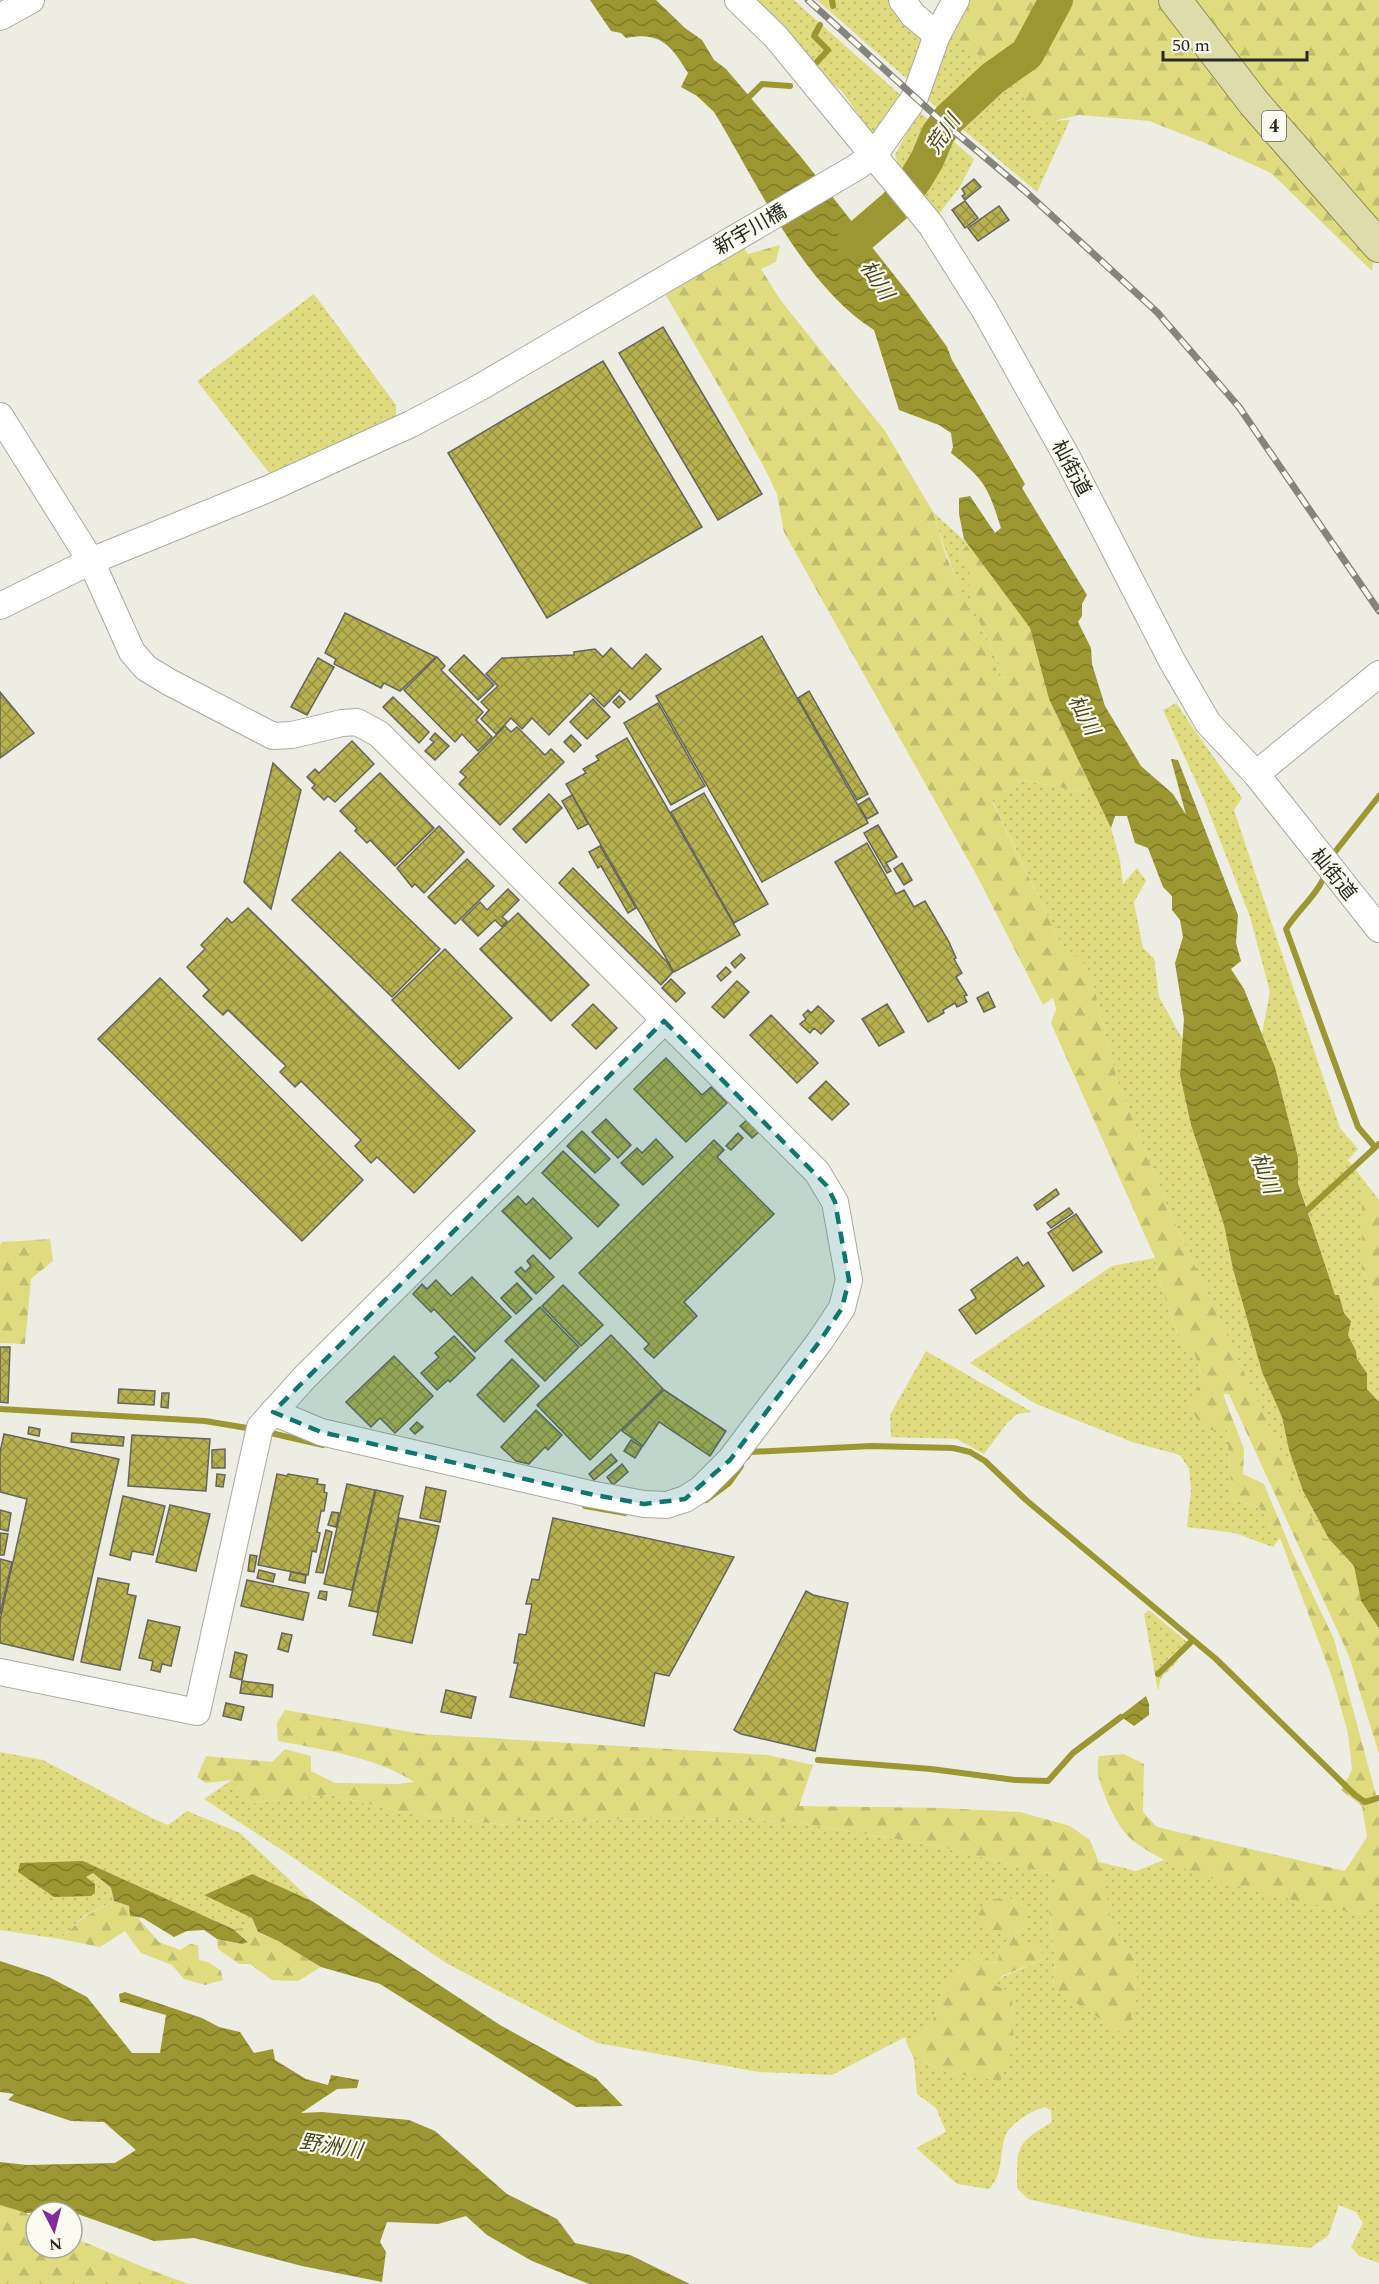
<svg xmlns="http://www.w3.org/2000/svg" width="1379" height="2284" font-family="Spectral,'Noto Sans JP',serif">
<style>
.grass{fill:url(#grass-dots)}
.forest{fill:url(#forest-firs)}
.water{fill:url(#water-waves)}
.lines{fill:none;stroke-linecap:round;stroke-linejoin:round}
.stream{stroke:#9b9732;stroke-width:6}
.river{stroke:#9b9732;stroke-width:34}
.building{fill:url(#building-cross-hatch);stroke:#65655c;stroke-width:1.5}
.minor-casing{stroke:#aaaaa0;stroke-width:28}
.major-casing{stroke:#8f8d57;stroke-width:34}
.minor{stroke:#fff;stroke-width:26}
.major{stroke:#dddcaa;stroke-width:32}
.rail-casing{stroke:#85857e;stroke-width:7}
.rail{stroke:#fbfbf0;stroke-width:4.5;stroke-dasharray:14;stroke-linecap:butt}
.marked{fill:#0f766e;fill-opacity:0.2;stroke:#0f766e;stroke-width:4.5;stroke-dasharray:12 8;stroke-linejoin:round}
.labels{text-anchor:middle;stroke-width:4.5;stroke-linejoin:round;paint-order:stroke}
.shield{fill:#fbfbf0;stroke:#676761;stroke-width:1.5}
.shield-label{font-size:18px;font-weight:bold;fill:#282824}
.street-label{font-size:20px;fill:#282824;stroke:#fbfbf0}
.water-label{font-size:21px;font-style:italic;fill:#4b4920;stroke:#fbfbf0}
</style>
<defs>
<pattern id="grass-dots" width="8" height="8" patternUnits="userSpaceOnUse" patternTransform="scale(1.5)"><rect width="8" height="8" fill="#dfdc80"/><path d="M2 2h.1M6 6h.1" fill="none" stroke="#bfbd6e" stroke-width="1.8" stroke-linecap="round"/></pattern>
<pattern id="forest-firs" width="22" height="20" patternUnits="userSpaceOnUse" patternTransform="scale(1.5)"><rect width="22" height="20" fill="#dfdc80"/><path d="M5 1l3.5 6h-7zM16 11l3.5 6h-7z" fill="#bfbd6e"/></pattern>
<pattern id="water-waves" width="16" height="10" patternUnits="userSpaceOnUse" patternTransform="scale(1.5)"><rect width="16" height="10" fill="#9b9732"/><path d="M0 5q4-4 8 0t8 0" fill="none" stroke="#7e7b2a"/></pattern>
<pattern id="building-cross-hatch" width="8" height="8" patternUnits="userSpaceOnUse" patternTransform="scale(1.5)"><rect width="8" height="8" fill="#b6b250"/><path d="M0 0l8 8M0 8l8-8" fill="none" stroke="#949142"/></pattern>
</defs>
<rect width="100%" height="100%" fill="#edede3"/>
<g class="grass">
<polygon points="749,0 794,0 906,100 895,102 882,121 883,128 878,134 871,132 841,90 819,76"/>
<polygon points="817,0 892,0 922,42 915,86"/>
<polygon points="948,30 1019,82 1040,121 1070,120 1037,192 922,95"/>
<polygon points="915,108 974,159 960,187 938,215 901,173 895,155 905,136"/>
<polygon points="314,294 396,405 396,420 271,475 197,381"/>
<path d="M933 512 968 544 959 554 973 578 981 626 1006 677 1000 678C974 624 950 570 933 512Z"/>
<polygon points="1176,703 1242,798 1234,810 1340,1128 1358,1149 1348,1160 1366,1183 1362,1194 1362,1269 1379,1310 1379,1402 1367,1389 1367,1373 1357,1359 1356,1351 1348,1335 1351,1320 1344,1313 1339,1295 1335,1296 1298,1182 1298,1157 1275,1067 1262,1033 1270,992 1250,917 1203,797 1163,710"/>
<polygon points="1022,780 1083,792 1089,782 1111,828 1120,860 1123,884 1137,868 1146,881 1134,902 1143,948 1154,958 1159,997 1183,1040 1180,1075 1191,1125 1224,1225 1233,1269 1262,1372 1282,1417 1289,1450 1303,1491 1329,1539 1321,1540 1168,1208 1117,1080 1095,991 1082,961 1061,944 992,800"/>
<polygon points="1155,1258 1158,1276 1177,1333 1194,1352 1202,1377 1227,1429 1232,1499 1259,1507 1280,1538 1273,1547 1235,1533 1187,1527 1191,1490 1189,1469 1180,1455 1132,1442 1036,1404 970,1363 1112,1266"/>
<polygon points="926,1351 1032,1412 1017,1414 1008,1422 984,1454 957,1439 891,1437 890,1415"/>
<polygon points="1149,1610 1187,1642 1170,1657 1156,1672 1159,1678 1175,1660 1178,1661 1161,1678 1158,1691 1144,1614"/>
<polygon points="0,1752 43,1760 150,1817 168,1825 187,1811 240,1833 312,1901 252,1874 205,1894 252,1918 247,1927 233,1929 83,1861 85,1877 93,1873 111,1889 114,1901 84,1916 60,1939 0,1930"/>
<path d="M232 1780 252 1803 331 1795 411 1814 506 1825 527 1818 580 1821 664 1818 794 1822 941 1847 1060 1876 1048 1901 1055 1958 1053 1988 1136 1963 1111 1923 1099 1862 1136 1871 1164 1860 1224 1882 1361 1914 1379 1893V2263L1359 2256 1351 2247 1363 2223 1356 2212 1339 2205 1328 2236 1310 2248 1203 2238 1028 2199 1017 2188C1018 2146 1014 2145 1052 2122L1051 2110 1045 2107C1033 2110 1011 2123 1006 2134 999 2152 1004 2174 989 2189L957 2184 916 2148 946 2132 936 2108 917 2094 914 2059 957 2074 1014 2045 1012 1993 994 1985 1002 1977 1044 1959 1015 1940 1016 1933 1027 1926 994 1930 1010 1929 1008 1940 1000 1946 998 1962 985 1964 974 1951 962 1970 946 1983 932 2023 908 2046 905 2037 832 2075 759 2072 597 2043 446 1963 285 1852 204 1799Z"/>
</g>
<g class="forest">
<polygon points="963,0 1161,0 1373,260 1372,271 1271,173 1205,143 1149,121 1079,115 1037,125 1019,85 944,30"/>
<polygon points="1187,0 1379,0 1379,228"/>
<path d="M780 245 776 262 761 269 779 298 885 431 933 512 946 556 1000 678 1006 677 981 626 967 588 972 578 959 554 968 544 1030 628 1049 699 1089 782 1083 792 1022 780 992 801 1061 944 1082 960 1095 991 1117 1080 1168 1208 1321 1539H1329L1354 1566 1361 1601 1379 1628V1754L1349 1656 1229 1394H1223L1244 1449 1243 1474 1264 1484 1293 1554 1334 1639 1379 1806V1893L1362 1914C1295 1900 1184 1882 1131 1839 1119 1828 1111 1811 1105 1796 1099 1781 1096 1772 1099 1756L1124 1754 1144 1764 1143 1812 1157 1827 1345 1871 1367 1837 1362 1806 1341 1790 1352 1770 1348 1733 1333 1680 1280 1538 1259 1507 1232 1499 1227 1430H1205L1189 1407 1202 1377 1194 1352 1177 1333 1158 1276 1155 1258 1051 1023 1056 1009 1053 998 1043 1005 976 874 784 532 777 494 764 467 728 402 664 292 744 247 748 254Z"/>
<polygon points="1366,1183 1379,1200 1379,1310 1362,1269 1362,1194"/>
<polygon points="50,1239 53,1261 31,1279 25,1344 0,1343 0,1245 2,1242"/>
<path d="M285 1710 422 1734 768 1755 813 1765 799 1806 943 1808 1020 1812 1070 1826 1090 1840 1103 1873 1111 1923 1136 1963 1138 1995 1125 2035 1053 1988 1055 1958 1048 1901 1060 1876 941 1847 794 1822 664 1818 580 1821 527 1818 506 1825 411 1814 331 1795 252 1803 232 1780 206 1783 197 1777 206 1756 272 1762 285 1749 311 1756V1771L335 1783 397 1784 414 1782C379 1758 320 1749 278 1741L277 1723Z"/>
<polygon points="988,1899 1019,1899 1025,1907 1027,1926 1016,1933 1015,1940 1037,1943 1044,1959 1002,1976 995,1985 1012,1993 1014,2045 1000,2081 957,2074 914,2059 908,2046 932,2023 946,1982 962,1970 974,1950 980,1951 985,1964 998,1962 1000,1946 1008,1940 1010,1930 994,1930 984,1927 978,1915"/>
<polygon points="114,1901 129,1906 130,1916 138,1918 159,1942 180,1950 190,1944 198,1945 199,1960 210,1963 221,1971 223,1980 205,1985 184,1979 172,1965 141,1953 125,1931 100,1947 60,1939 84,1917"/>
<polygon points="252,1918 258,1933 278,1941 321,1967 298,1981 272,1980 250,1964 239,1964 218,1949 217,1939 241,1944 248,1941 233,1929 247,1927"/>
<polygon points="0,2205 26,2213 36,2219 36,2248 72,2248 72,2237 148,2269 189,2284 0,2284"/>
</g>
<g class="water">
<path d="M590 0H656L685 28 702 40 714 60 726 69 744 90 801 157 909 294 947 347 952 360 1025 484 1022 488 1087 595 1082 604V616L1078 622 1091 648 1092 664 1105 706 1141 766 1173 794 1186 815 1171 759 1178 760 1238 915 1236 943 1241 961 1231 969 1244 989 1275 1067 1298 1157V1183L1335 1295H1339L1344 1313 1351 1321 1348 1335 1356 1351 1357 1359 1367 1373V1389L1379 1402V1628L1361 1601 1354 1566 1329 1539 1303 1491 1289 1450 1282 1417 1262 1372 1233 1269 1224 1225 1191 1125 1180 1075 1184 1019 1175 963 1183 937 1180 920 1172 910V896L1163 887 1148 848 1135 843 1127 816H1115L1111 828 1049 699 1030 628 964 539 959 514V498L970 496 995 533 1001 528C988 487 985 480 951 453L953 447 951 433 939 425 899 410 874 330C802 284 758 184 714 112L697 96 681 87 688 73C671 45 660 31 626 38L621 33 611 31Z"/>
<polygon points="1146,1696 1149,1704 1149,1715 1134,1726 1120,1716"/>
<polygon points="83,1861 233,1929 248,1942 242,1944 217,1939 204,1930 187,1931 174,1937 143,1918 130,1916 129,1906 114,1901 111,1888 93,1873 86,1877 95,1884 95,1893 91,1896 54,1897 18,1872 20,1863"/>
<polygon points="252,1874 312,1901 500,2025 596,2078 623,2106 576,2107 380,1984 321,1967 278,1941 258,1932 252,1918 204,1895"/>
<polygon points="0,1961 49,1977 87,1997 132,2053 160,2053 166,2015 120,2002 119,1994 125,1992 202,2018 219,2027 240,2032 254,2053 273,2049 275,2060 306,2079 328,2085 331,2075 359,2080 357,2088 337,2089 301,2113 322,2112 409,2120 435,2131 507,2194 557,2219 575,2243 630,2255 690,2284 589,2284 532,2261 487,2235 466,2216 438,2224 387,2222 380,2242 386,2252 382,2282 302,2266 194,2238 154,2241 72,2212 26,2213 0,2205 0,2162 27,2165 115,2163 136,2150 104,2122 71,2121 8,2100 14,2094 0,2092"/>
</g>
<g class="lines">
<g class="stream">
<polyline points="832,0 833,6"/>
<polyline points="815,64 828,50 814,36 820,25"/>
<polyline points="744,102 762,84 790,86"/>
<polyline points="1331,857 1379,796"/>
<path d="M1326 872C1320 892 1297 911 1286 929L1358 1127 1375 1147"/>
<polyline points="1302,1215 1379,1144"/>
<polyline points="0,1409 205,1421 253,1429"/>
<polyline points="266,1432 323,1445"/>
<polyline points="747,1457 750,1452 871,1446 953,1448 970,1452 985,1461 1026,1500 1216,1659 1355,1795 1365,1802 1379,1798"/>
<polyline points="706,1500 729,1483 741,1466"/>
<polyline points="585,1506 625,1513"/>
<polyline points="1158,1674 1193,1640"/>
<polyline points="818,1760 931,1769 1015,1780 1048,1781 1073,1753 1121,1717"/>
</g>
<polyline class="river" points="853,242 895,206 915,180 927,160 938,134 949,119 993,78 1027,54 1056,0"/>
</g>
<g class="building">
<polygon points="974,179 981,187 965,200 962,196 965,194 962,189"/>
<polygon points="965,201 978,218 965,228 952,210"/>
<polygon points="999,206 1009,220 978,241 968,228"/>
<polygon points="663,327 762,494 718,520 619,353"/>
<polygon points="603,361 702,527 547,618 448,453"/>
<polygon points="345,613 436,657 400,691 384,683 381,688 334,664 336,659 325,653"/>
<polygon points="762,636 868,823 762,882 656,696"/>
<polygon points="611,648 632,669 646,654 661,669 630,700 620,690 604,707 590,693 549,735 532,718 522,729 511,718 496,734 481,719 489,710 481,702 498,686 486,674 502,658 574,655 574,652 595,649 603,657"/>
<polygon points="464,655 494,685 478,700 449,670"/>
<polygon points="437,657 445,666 441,670 483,712 476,720 492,737 478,751 462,734 455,742 404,690"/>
<polygon points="318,658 334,667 307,715 291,707"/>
<polygon points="809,691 868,794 857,800 798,698"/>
<polygon points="0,692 34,733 0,758"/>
<polygon points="619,696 625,702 619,708 613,702"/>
<polygon points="393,697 429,732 419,743 383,707"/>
<polygon points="593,699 610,717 587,739 570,722"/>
<polygon points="658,703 705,786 671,805 624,723"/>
<polygon points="505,726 511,732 517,727 545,755 551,749 564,762 500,825 459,784 466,777 460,772"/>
<polygon points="435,733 449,746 435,760 425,751 434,742 430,739"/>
<polygon points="571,735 581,745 574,752 564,742"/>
<polygon points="627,738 740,935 674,972 566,784 586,773 583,769 599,760 596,756"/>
<polygon points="352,741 374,764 335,802 328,796 324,800 312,788 315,785 307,777 315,769 319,773"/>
<polygon points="273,763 301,790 271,909 244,882"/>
<polygon points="380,773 434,828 395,866 370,840 367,843 355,831 357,828 340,811"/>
<polygon points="704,793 768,904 734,923 671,812"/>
<polygon points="549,794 562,808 526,843 513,829"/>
<polygon points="572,795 588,824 578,829 562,801"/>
<polygon points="869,798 878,813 867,819 858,805"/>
<polygon points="878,825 897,857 886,863 891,871 887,873 864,833"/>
<polygon points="439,826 464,852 424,893 415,884 412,887 397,868"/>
<polygon points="867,843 896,894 904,890 914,907 925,901 949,942 956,958 954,959 962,973 956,977 967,995 964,996 967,1002 957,1007 955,1003 943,1010 944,1013 928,1022 835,862"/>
<polygon points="600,846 636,908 628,913 601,866 598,868 589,852"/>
<polygon points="340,852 440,949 392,997 292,900"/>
<polygon points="467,859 494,886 455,924 428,897"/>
<polygon points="902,863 912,880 904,885 894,869"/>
<polygon points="573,868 667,962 673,972 661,985 559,883"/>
<polygon points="508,889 519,900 502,917 507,921 502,927 495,920 478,936 462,920 480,902 487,910"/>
<polygon points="248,908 475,1131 414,1193 377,1157 371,1163 355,1146 361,1140 301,1081 295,1087 280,1072 286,1066 228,1010 223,1015 203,996 209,990 187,967 205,949 201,945 227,918 232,923"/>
<polygon points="518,913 589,985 551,1021 480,949"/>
<polygon points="445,949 512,1018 459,1069 392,1000"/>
<polygon points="741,954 745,958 735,968 731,963"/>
<polygon points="726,967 731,972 721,981 717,976"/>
<polygon points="160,978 363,1180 302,1241 98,1039"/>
<polygon points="671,979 685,993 676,1002 662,988"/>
<polygon points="737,981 749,992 724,1018 712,1007"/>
<polygon points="988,992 995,1007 984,1012 977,998"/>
<polygon points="593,1004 617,1028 596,1049 572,1025"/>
<polygon points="887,1004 904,1032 879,1046 862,1019"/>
<polygon points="818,1006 834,1021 821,1034 814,1028 810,1033 800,1024 806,1019 803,1015 808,1010 811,1013"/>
<polygon points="771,1015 818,1063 797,1083 750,1035"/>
<polygon points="666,1058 702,1095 711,1087 727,1103 686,1142 634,1089"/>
<polygon points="826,1081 849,1104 832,1120 809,1098"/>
<polygon points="606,1119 631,1145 618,1158 592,1132"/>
<polygon points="748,1119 760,1131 752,1138 740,1126"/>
<polygon points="582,1131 610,1159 595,1173 567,1146"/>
<polygon points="738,1133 743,1138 731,1150 726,1146"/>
<polygon points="656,1139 673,1157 643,1185 621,1163 637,1148 642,1153"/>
<polygon points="714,1140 724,1150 717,1157 774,1214 684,1302 697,1316 654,1358 644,1349 649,1344 579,1273"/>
<polygon points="563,1151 619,1205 598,1227 542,1173"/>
<polygon points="1056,1189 1059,1194 1037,1210 1034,1205"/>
<polygon points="518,1196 526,1205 533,1198 572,1238 550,1259 502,1211"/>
<polygon points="1069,1208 1073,1213 1051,1228 1047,1223"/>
<polygon points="1076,1214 1102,1252 1073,1271 1048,1233"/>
<polygon points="533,1255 554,1277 536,1294 515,1272 521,1267 525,1272 531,1266 527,1261"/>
<polygon points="1017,1257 1023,1266 1028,1262 1044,1286 976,1334 959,1310 976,1298 971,1290"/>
<polygon points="472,1277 511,1317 475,1352 434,1309 431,1312 413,1294 422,1284 427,1289 436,1280 451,1296"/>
<polygon points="517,1283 532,1299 516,1314 501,1298"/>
<polygon points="563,1285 603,1325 581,1346 542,1306"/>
<polygon points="540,1307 579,1347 545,1381 505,1341"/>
<polygon points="611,1335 663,1389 590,1460 537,1405"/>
<polygon points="454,1336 475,1358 450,1382 448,1380 437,1390 421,1373 439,1357 435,1353"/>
<polygon points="0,1347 10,1347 8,1403 0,1402"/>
<polygon points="394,1356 433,1396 395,1433 380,1418 371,1427 346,1402"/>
<polygon points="512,1359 539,1386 504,1422 477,1395"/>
<polygon points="119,1389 155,1391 154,1405 118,1403"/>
<polygon points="664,1390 726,1431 710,1456 659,1422 643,1446 622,1431"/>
<polygon points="162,1393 169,1393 168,1408 161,1407"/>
<polygon points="536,1410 562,1435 548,1450 545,1447 529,1464 516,1461 501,1447"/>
<polygon points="417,1422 423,1427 415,1434 410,1429"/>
<polygon points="29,1427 40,1429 39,1436 28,1434"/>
<polygon points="72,1433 124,1437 123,1446 71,1442"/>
<polygon points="4,1434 119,1459 73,1660 0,1643 0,1620 27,1499 0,1492 0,1452"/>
<polygon points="132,1435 210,1439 206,1491 128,1486"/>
<polygon points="631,1440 642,1447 635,1458 624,1451"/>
<polygon points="225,1449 225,1468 212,1468 212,1450"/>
<polygon points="611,1454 617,1461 594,1480 589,1474"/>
<polygon points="622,1464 628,1472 613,1485 607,1477"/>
<polygon points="217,1474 225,1475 223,1487 216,1486"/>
<polygon points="277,1474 287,1476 288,1474 318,1479 317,1484 325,1485 324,1492 327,1493 324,1511 321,1511 317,1532 320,1533 316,1552 312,1551 308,1575 258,1565"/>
<polygon points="347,1484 375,1490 352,1590 324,1584"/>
<polygon points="426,1487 446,1491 440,1522 420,1518"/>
<polygon points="376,1490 403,1496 377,1612 349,1606"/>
<polygon points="123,1496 165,1506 153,1555 132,1551 130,1560 110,1555"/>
<polygon points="170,1505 210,1514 196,1571 156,1562"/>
<polygon points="0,1510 11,1513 8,1531 0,1529"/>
<polygon points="332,1512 339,1513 336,1527 328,1525"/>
<polygon points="399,1518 439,1526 412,1643 373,1635"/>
<polygon points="553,1518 734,1557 669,1676 655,1673 644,1726 510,1697 518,1663 514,1663 519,1634 526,1635 532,1604 526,1604 532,1579 539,1580"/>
<polygon points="326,1530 332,1532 323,1573 316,1572"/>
<polygon points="0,1533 8,1534 4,1555 0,1555"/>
<polygon points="250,1555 257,1556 254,1572 248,1571"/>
<polygon points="0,1559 12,1562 0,1614"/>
<polygon points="259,1570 275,1574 273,1582 257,1578"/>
<polygon points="291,1572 306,1575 305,1583 289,1580"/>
<polygon points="98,1578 129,1584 127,1594 136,1596 120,1670 81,1662"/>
<polygon points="247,1580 309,1593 303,1620 241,1606"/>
<polygon points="320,1591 327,1592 326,1600 318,1598"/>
<polygon points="806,1591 813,1595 848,1603 815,1751 741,1734 734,1730"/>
<polygon points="148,1620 180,1627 171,1666 162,1664 160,1672 151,1670 153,1661 139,1658"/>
<polygon points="282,1633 292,1635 288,1652 278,1649"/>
<polygon points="235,1652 247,1655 242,1680 230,1677"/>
<polygon points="242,1681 273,1685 272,1697 240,1693"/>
<polygon points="446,1690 476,1697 471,1718 441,1712"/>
<polygon points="226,1703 244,1707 241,1720 223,1716"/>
</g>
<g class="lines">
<g class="minor-casing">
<g id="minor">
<polyline points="738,0 776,37 931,225 984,309 1067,457 1172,661 1208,723 1256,774 1379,929"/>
<polyline points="902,0 913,15 937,35"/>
<polyline points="0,17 31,0"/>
<polyline points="0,416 91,561 132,652 146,668 169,682 273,736 292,735 342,723 357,722 379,734 817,1172 835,1202 849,1280 842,1308 820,1341 730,1460 701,1489 685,1499 667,1505 644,1504 590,1494 321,1432 273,1412"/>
<polyline points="0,606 91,561 268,489 411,424 477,389 855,168 874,155 915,97 937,35 956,0"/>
<polyline points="1256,774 1379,674"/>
<polyline points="0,1672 197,1712 260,1427 305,1377 664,1021"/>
</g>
</g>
<g class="major-casing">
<polyline id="major" points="1175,0 1254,103 1379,246"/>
</g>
<use href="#minor" class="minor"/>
<use href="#major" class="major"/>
<g class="rail-casing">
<polyline id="rail" points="808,0 937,117 1025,191 1157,312 1239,407 1379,611"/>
</g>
<use href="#rail" class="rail"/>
</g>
<path class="marked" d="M664 1021 827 1186 835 1202 849 1280 842 1308 820 1341 730 1460 685 1499 644 1504 590 1494 321 1432 273 1412Z"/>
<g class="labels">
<rect class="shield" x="1262" y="111" width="24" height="30" rx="4.5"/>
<g class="shield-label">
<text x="1274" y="132">4</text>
</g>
<g class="street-label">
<text transform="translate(750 229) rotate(-30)" y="7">新宇川橋</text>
<text transform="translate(1072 468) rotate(62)" y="7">杣街道</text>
<text transform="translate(1334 874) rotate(51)" y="7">杣街道</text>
</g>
<g class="water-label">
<text transform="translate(943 134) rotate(-56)" y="7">荒川</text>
<text transform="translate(877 280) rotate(57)" y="7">杣川</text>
<text transform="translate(1084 715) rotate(62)" y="7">杣川</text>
<text transform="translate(1265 1173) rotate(70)" y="7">杣川</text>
<text transform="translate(331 2146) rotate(9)" y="7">野洲川</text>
</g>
</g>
<g transform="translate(54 2230) rotate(174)"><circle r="28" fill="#fbfbf0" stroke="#a7a79e" stroke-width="1.5"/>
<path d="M0-4.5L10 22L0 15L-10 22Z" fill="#812c9b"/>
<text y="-9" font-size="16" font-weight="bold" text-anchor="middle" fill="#282824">N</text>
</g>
<path d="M1163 51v9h144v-9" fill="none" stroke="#282824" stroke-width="3"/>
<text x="1172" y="51" font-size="18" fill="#282824" stroke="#fbfbf0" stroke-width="4.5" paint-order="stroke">50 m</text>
</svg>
